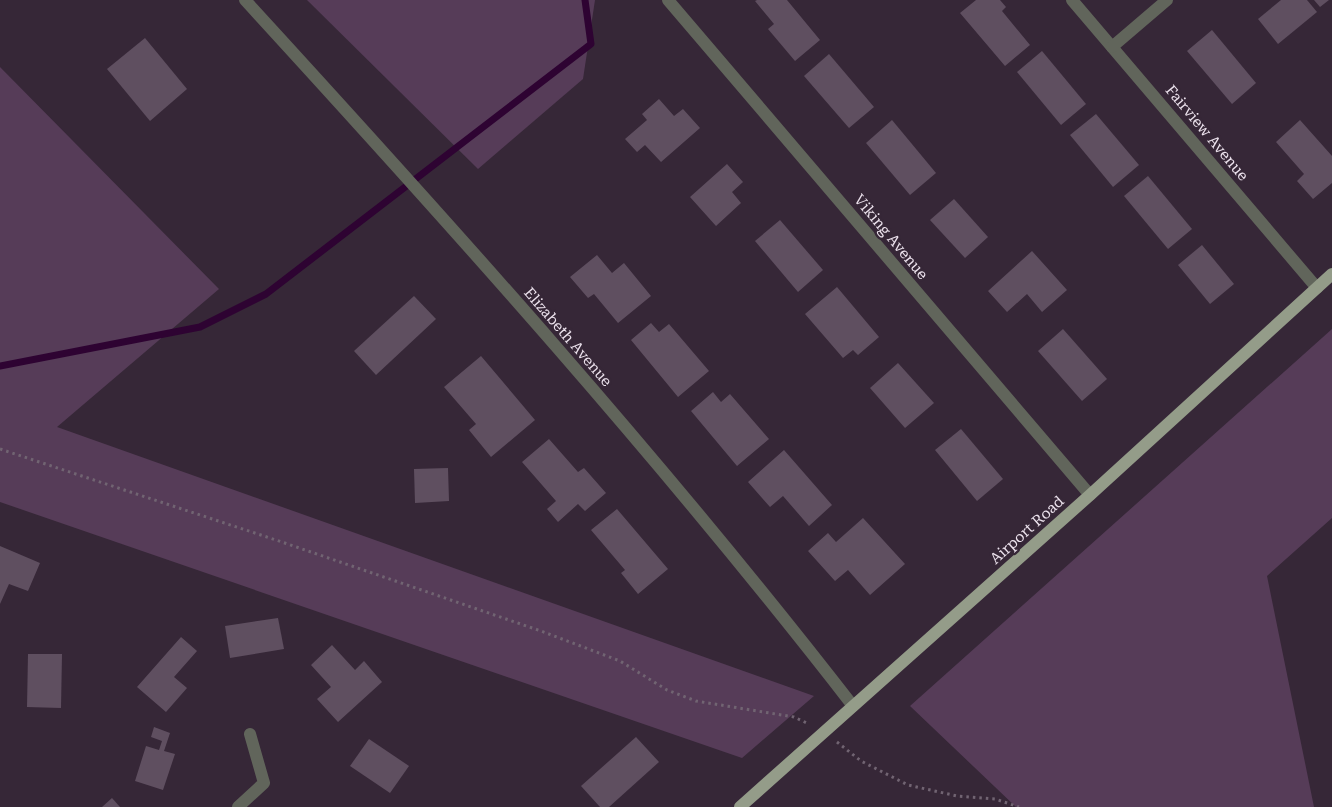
<svg xmlns="http://www.w3.org/2000/svg" width="1332" height="807" font-family="'Roboto Serif',serif">
<style>
.green{fill:#563c58}
.lines{fill:none;stroke-linecap:round;stroke-linejoin:round}
.stream{stroke:#2e0332;stroke-width:7}
.building{fill:#5f4f60}
.path{stroke:#716472;stroke-width:3;stroke-dasharray:2.5 4;stroke-linecap:butt}
.minor{stroke:#61655b;stroke-width:12}
.major{stroke:#949c89;stroke-width:12}
.labels{text-anchor:middle;stroke-width:5;stroke-linejoin:round;paint-order:stroke}
.street-label{font-size:15px;fill:#ede3ee;stroke:#362737}
</style>
<rect width="100%" height="100%" fill="#362737"/>
<g class="green">
<polygon points="307,0 595,0 583,79 478,169"/>
<polygon points="0,67 219,289 57,427 814,696 742,758 0,502"/>
<polygon points="1332,329 1332,518 1267,576 1314,807 1016,807 910,706"/>
</g>
<g class="lines">
<polyline class="stream" points="0,366 200,327 266,294 591,44 585,0"/>
</g>
<g class="building">
<polygon points="757,0 787,0 820,40 795,61 768,29 774,24 755,1"/>
<polygon points="976,0 1000,0 1006,7 1002,11 1030,45 1005,66 960,13"/>
<polygon points="1281,0 1307,0 1317,12 1278,44 1258,19"/>
<polygon points="1314,0 1329,0 1320,7"/>
<polygon points="1212,30 1256,83 1232,104 1187,51"/>
<polygon points="145,38 187,89 150,121 107,69"/>
<polygon points="1042,51 1086,104 1061,125 1017,72"/>
<polygon points="829,54 874,107 849,128 804,76"/>
<polygon points="659,99 674,116 683,109 700,128 661,162 645,145 637,152 625,139 647,120 642,114"/>
<polygon points="1096,114 1139,165 1113,187 1070,135"/>
<polygon points="892,120 936,173 910,195 866,143"/>
<polygon points="1300,120 1332,156 1332,183 1313,199 1297,181 1304,174 1276,142"/>
<polygon points="727,164 743,182 732,192 741,203 716,226 690,197"/>
<polygon points="1148,176 1192,229 1168,249 1124,196"/>
<polygon points="954,199 988,237 965,258 930,220"/>
<polygon points="780,220 823,270 798,292 755,241"/>
<polygon points="1202,245 1234,284 1210,304 1178,265"/>
<polygon points="1032,251 1067,290 1042,312 1027,294 1007,312 988,291"/>
<polygon points="597,255 612,273 624,263 651,296 618,323 594,294 588,298 570,277"/>
<polygon points="837,287 879,337 858,355 853,350 843,358 805,314"/>
<polygon points="414,296 436,319 376,375 354,351"/>
<polygon points="651,323 659,332 669,324 709,371 678,397 631,340"/>
<polygon points="1063,329 1107,379 1082,401 1038,351"/>
<polygon points="481,356 535,420 491,457 469,430 476,424 444,387"/>
<polygon points="898,363 934,403 905,428 870,388"/>
<polygon points="713,392 721,402 730,394 769,439 737,466 691,411"/>
<polygon points="961,429 1003,479 977,501 935,450"/>
<polygon points="549,439 578,472 584,468 606,493 585,511 578,504 558,522 547,509 556,501 522,462"/>
<polygon points="784,450 832,505 809,526 783,496 770,507 748,482"/>
<polygon points="448,468 449,501 415,503 414,469"/>
<polygon points="617,509 668,569 638,594 621,573 625,570 591,530"/>
<polygon points="863,518 905,564 870,595 848,570 835,581 808,551 828,533 836,542"/>
<polygon points="0,546 40,563 28,591 9,584 0,604"/>
<polygon points="278,618 284,649 230,658 225,626"/>
<polygon points="181,637 197,651 174,677 187,688 166,712 137,687"/>
<polygon points="332,645 355,670 364,661 382,682 338,722 317,699 331,687 311,665"/>
<polygon points="28,654 62,654 61,708 27,707"/>
<polygon points="154,727 170,733 164,751 175,754 163,790 135,781 146,746 159,750 162,741 151,737"/>
<polygon points="636,737 659,762 609,807 600,807 581,786"/>
<polygon points="369,739 409,766 390,793 350,766"/>
<polygon points="112,798 120,807 102,807"/>
</g>
<g class="lines">
<g class="path">
<polyline points="0,449 276,540 541,631 620,661 667,690 696,701 794,717 809,724"/>
<polyline points="837,742 861,761 908,785 957,796 995,799 1019,807"/>
</g>
<g class="minor">
<path d="M245 0C454 228 663 461 853 706"/>
<polyline points="668,0 1090,495"/>
<polyline points="1072,0 1317,288"/>
<polyline points="1112,47 1167,0"/>
<polyline points="238,807 264,783 250,734"/>
</g>
<polyline class="major" points="740,807 1090,495 1332,274"/>
</g>
<g class="labels">
<g class="street-label">
<text transform="translate(1207 133) rotate(50)" y="5">Fairview Avenue</text>
<text transform="translate(891 237) rotate(50)" y="5">Viking Avenue</text>
<text transform="translate(568 337) rotate(49)" y="5">Elizabeth Avenue</text>
<text transform="translate(1027 530) rotate(-42)" y="5">Airport Road</text>
</g>
</g>
</svg>
